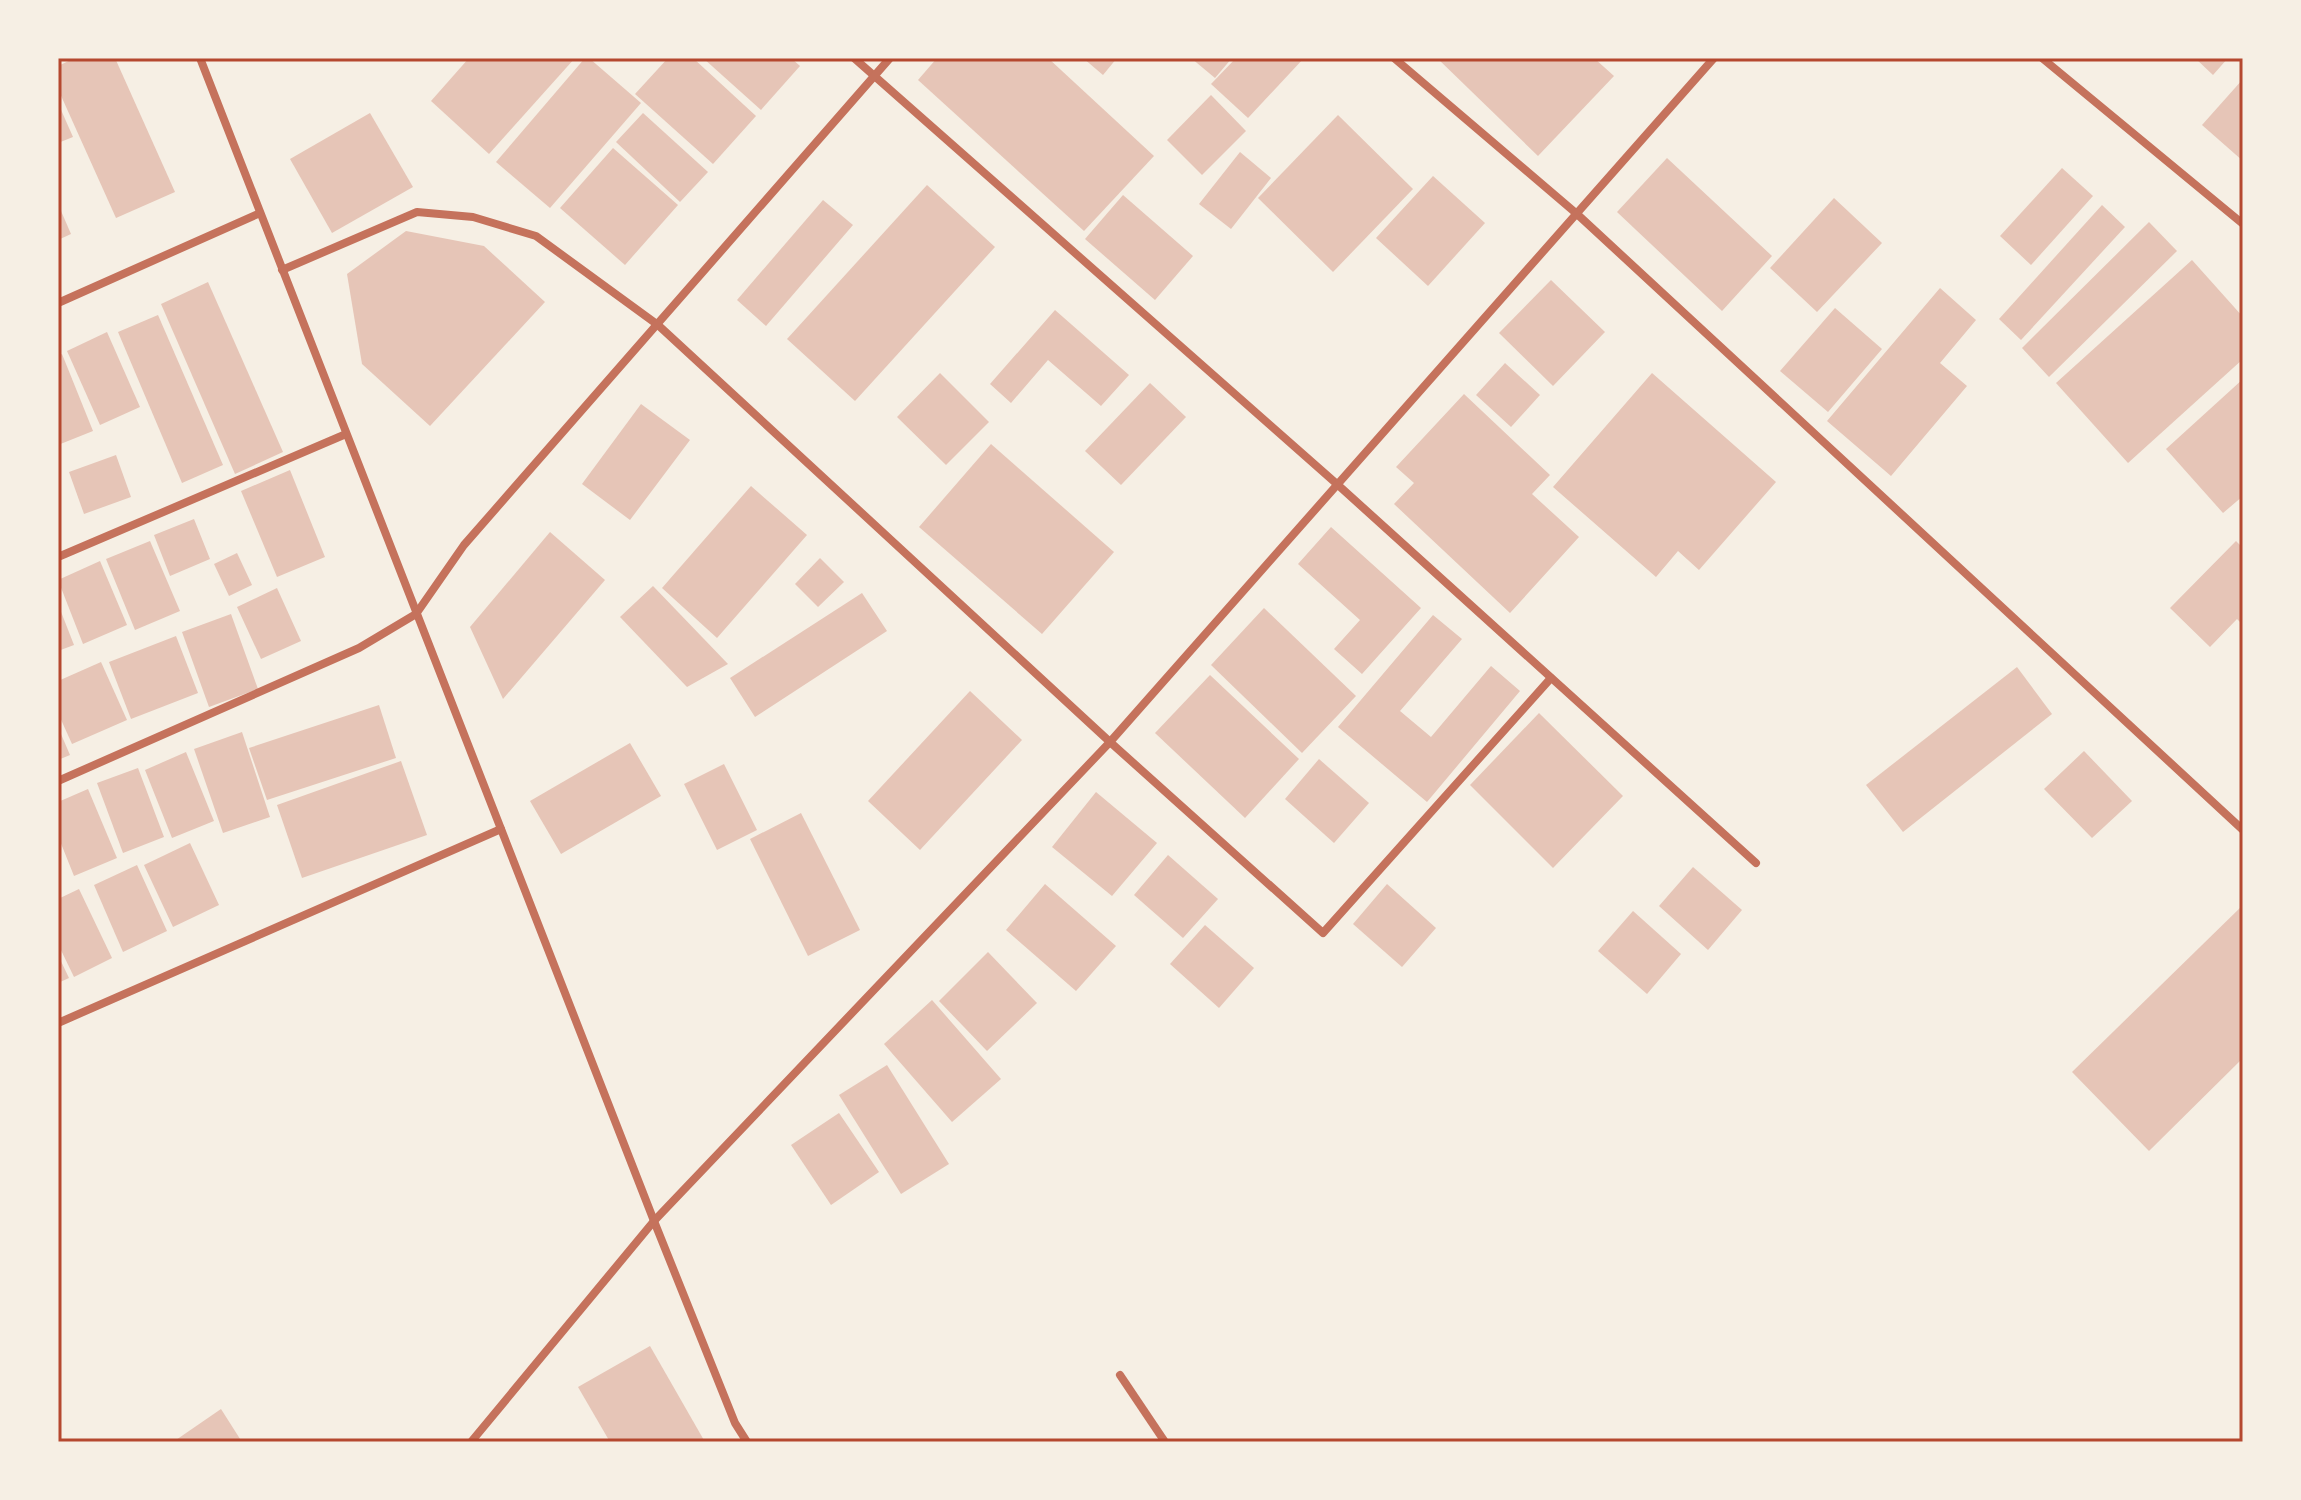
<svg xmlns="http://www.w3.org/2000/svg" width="2301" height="1500" font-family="'Sofia Sans Condensed',sans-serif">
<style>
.building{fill:#e6c5b7}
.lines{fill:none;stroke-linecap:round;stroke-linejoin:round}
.minor{stroke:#c5725c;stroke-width:8}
.neatline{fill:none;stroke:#b5482f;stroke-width:3}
</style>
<rect width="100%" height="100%" fill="#f6efe4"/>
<g class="building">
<polygon points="75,58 115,58 175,192 116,218 58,89 58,66"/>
<polygon points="469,58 575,58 489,154 431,101"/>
<polygon points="585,58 589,58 641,103 550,208 496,162"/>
<polygon points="668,58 693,58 756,116 713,164 635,94"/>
<polygon points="703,58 791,58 800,66 761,110"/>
<polygon points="937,58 1048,58 1154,156 1084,231 918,80"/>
<polygon points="1083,58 1117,58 1103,75"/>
<polygon points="1191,58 1232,58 1215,78"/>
<polygon points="1236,58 1304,58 1248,118 1211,84"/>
<polygon points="1437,58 1594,58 1614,76 1538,156"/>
<polygon points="2195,58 2228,58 2213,75"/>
<polygon points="2243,79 2243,161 2202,125"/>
<polygon points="1211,95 1246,131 1202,175 1167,140"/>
<polygon points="58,103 73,137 58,143"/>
<polygon points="370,113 413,187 332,233 290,159"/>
<polygon points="643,113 708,172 680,202 616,142"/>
<polygon points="1338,115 1413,189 1333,272 1258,198"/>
<polygon points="613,148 678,205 625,265 560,208"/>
<polygon points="1240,152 1271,178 1231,229 1199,204"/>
<polygon points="1667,158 1772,256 1722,311 1617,212"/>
<polygon points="2062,168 2093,196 2031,265 2000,236"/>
<polygon points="1433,176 1485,223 1428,286 1376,238"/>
<polygon points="927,185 995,247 855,401 787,339"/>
<polygon points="1123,195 1193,256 1155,300 1085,239"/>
<polygon points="1834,198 1882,243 1817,312 1770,268"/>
<polygon points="823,200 853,225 766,326 737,300"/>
<polygon points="58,204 71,234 58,240"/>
<polygon points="2102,205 2125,227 2021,340 1999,319"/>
<polygon points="2149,222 2177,251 2049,377 2022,348"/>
<polygon points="406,231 484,246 545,302 430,426 362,364 347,274"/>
<polygon points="2192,260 2243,317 2243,359 2128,463 2056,383"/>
<polygon points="1551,280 1605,332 1553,386 1499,333"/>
<polygon points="208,282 283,452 235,474 161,304"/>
<polygon points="1940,288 1976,320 1940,363 1967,386 1891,476 1827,421"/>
<polygon points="1835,308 1882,349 1828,412 1780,371"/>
<polygon points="1055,310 1129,375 1101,406 1048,360 1011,403 990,384"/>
<polygon points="158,315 223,465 182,483 118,332"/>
<polygon points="107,332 140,407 100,425 67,351"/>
<polygon points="62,354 93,431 58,445 58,356"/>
<polygon points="1505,363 1540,395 1511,427 1476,395"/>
<polygon points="940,373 989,422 946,465 897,417"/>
<polygon points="1652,373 1776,482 1699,570 1678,551 1656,577 1553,487"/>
<polygon points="2243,379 2243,496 2223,513 2166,449"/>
<polygon points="1150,383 1186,417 1121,485 1085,451"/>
<polygon points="1464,394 1550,475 1532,494 1579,537 1510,613 1394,504 1414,483 1396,467"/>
<polygon points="641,404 690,440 630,520 582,484"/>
<polygon points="991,444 1114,552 1042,634 919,527"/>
<polygon points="116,455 131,497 84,514 69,472"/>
<polygon points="290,470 325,557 277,577 241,491"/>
<polygon points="751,486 807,535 717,638 662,588"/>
<polygon points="194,519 210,559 170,576 154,535"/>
<polygon points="1331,527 1421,608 1362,674 1334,649 1360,620 1298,564"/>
<polygon points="550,532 605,580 503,699 470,627"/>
<polygon points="150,541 180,611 135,630 106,559"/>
<polygon points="2236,541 2243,548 2243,625 2237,619 2210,647 2170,608"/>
<polygon points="237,553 252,585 229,596 214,564"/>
<polygon points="820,558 844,582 818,607 795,584"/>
<polygon points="100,561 127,625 83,644 58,580"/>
<polygon points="653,586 728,664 687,687 620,617"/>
<polygon points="277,588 301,641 261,659 237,607"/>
<polygon points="862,593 887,631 755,717 730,678"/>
<polygon points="58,604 74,645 58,651"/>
<polygon points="1264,608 1356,696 1302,753 1211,665"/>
<polygon points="231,614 258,689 209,707 182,632"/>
<polygon points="1433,615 1462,639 1400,711 1431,737 1491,666 1520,691 1427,802 1338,727"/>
<polygon points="176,636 198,693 131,719 109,662"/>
<polygon points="101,662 127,720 72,744 58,713 58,681"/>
<polygon points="2017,667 2052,714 1903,832 1866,785"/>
<polygon points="1210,675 1299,759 1245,818 1155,733"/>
<polygon points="970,691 1022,740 920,850 868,801"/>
<polygon points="379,705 396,758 267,800 249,748"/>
<polygon points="1539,713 1623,796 1553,868 1470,785"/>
<polygon points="58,727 70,755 58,760"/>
<polygon points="242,732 270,817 223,833 194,749"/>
<polygon points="630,743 661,796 561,854 530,801"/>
<polygon points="2084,751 2132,801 2092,838 2044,789"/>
<polygon points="186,752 214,821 172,838 145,770"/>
<polygon points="1319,759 1369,803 1334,843 1285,799"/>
<polygon points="401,761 427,835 302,878 277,805"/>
<polygon points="724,764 757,830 717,850 684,784"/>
<polygon points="138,768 164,837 123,853 97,783"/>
<polygon points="88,789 117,858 74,876 58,836 58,802"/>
<polygon points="1096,792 1157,843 1112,896 1052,847"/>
<polygon points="801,813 860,930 808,956 750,839"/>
<polygon points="190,843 219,905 173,927 144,865"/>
<polygon points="1168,855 1218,899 1183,938 1134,895"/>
<polygon points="137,865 167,931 123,952 94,885"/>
<polygon points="1693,867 1742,910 1708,950 1659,906"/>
<polygon points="1045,884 1116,946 1076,991 1006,930"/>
<polygon points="1387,884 1436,928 1402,967 1353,924"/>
<polygon points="79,889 112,958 74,977 58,944 58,899"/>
<polygon points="2243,905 2243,1058 2149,1151 2072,1072"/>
<polygon points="1633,911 1681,954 1647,994 1598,951"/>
<polygon points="1205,925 1254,968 1219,1008 1170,964"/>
<polygon points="988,952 1037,1003 987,1051 939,1001"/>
<polygon points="58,955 69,978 58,983"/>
<polygon points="932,1000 1001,1079 952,1122 884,1044"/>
<polygon points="887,1065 949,1164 901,1194 839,1095"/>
<polygon points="839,1113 879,1172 831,1205 791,1145"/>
<polygon points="650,1346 705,1442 610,1442 578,1387"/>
<polygon points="221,1409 242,1442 173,1442"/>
</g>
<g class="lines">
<g class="minor">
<polyline points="200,58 654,1221 735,1423 747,1442"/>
<polyline points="854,58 1338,485 1756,863"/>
<polyline points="1394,58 1577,214 2243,830"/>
<polyline points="2042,58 2243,224"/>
<polyline points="282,270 417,212 473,217 536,236 658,325 1110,742 1323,933 1551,678"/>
<polyline points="58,303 260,213"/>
<polyline points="58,557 346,434"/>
<polyline points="58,781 359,648 416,614 464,545 890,58"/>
<polyline points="58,1023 501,829"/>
<polyline points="1120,1375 1165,1442"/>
<polyline points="471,1442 654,1221 1110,742 1714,58"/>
</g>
</g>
<rect width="2301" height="1500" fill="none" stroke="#f6efe4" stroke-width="120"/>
<rect x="60" y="60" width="2181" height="1380" class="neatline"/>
</svg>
